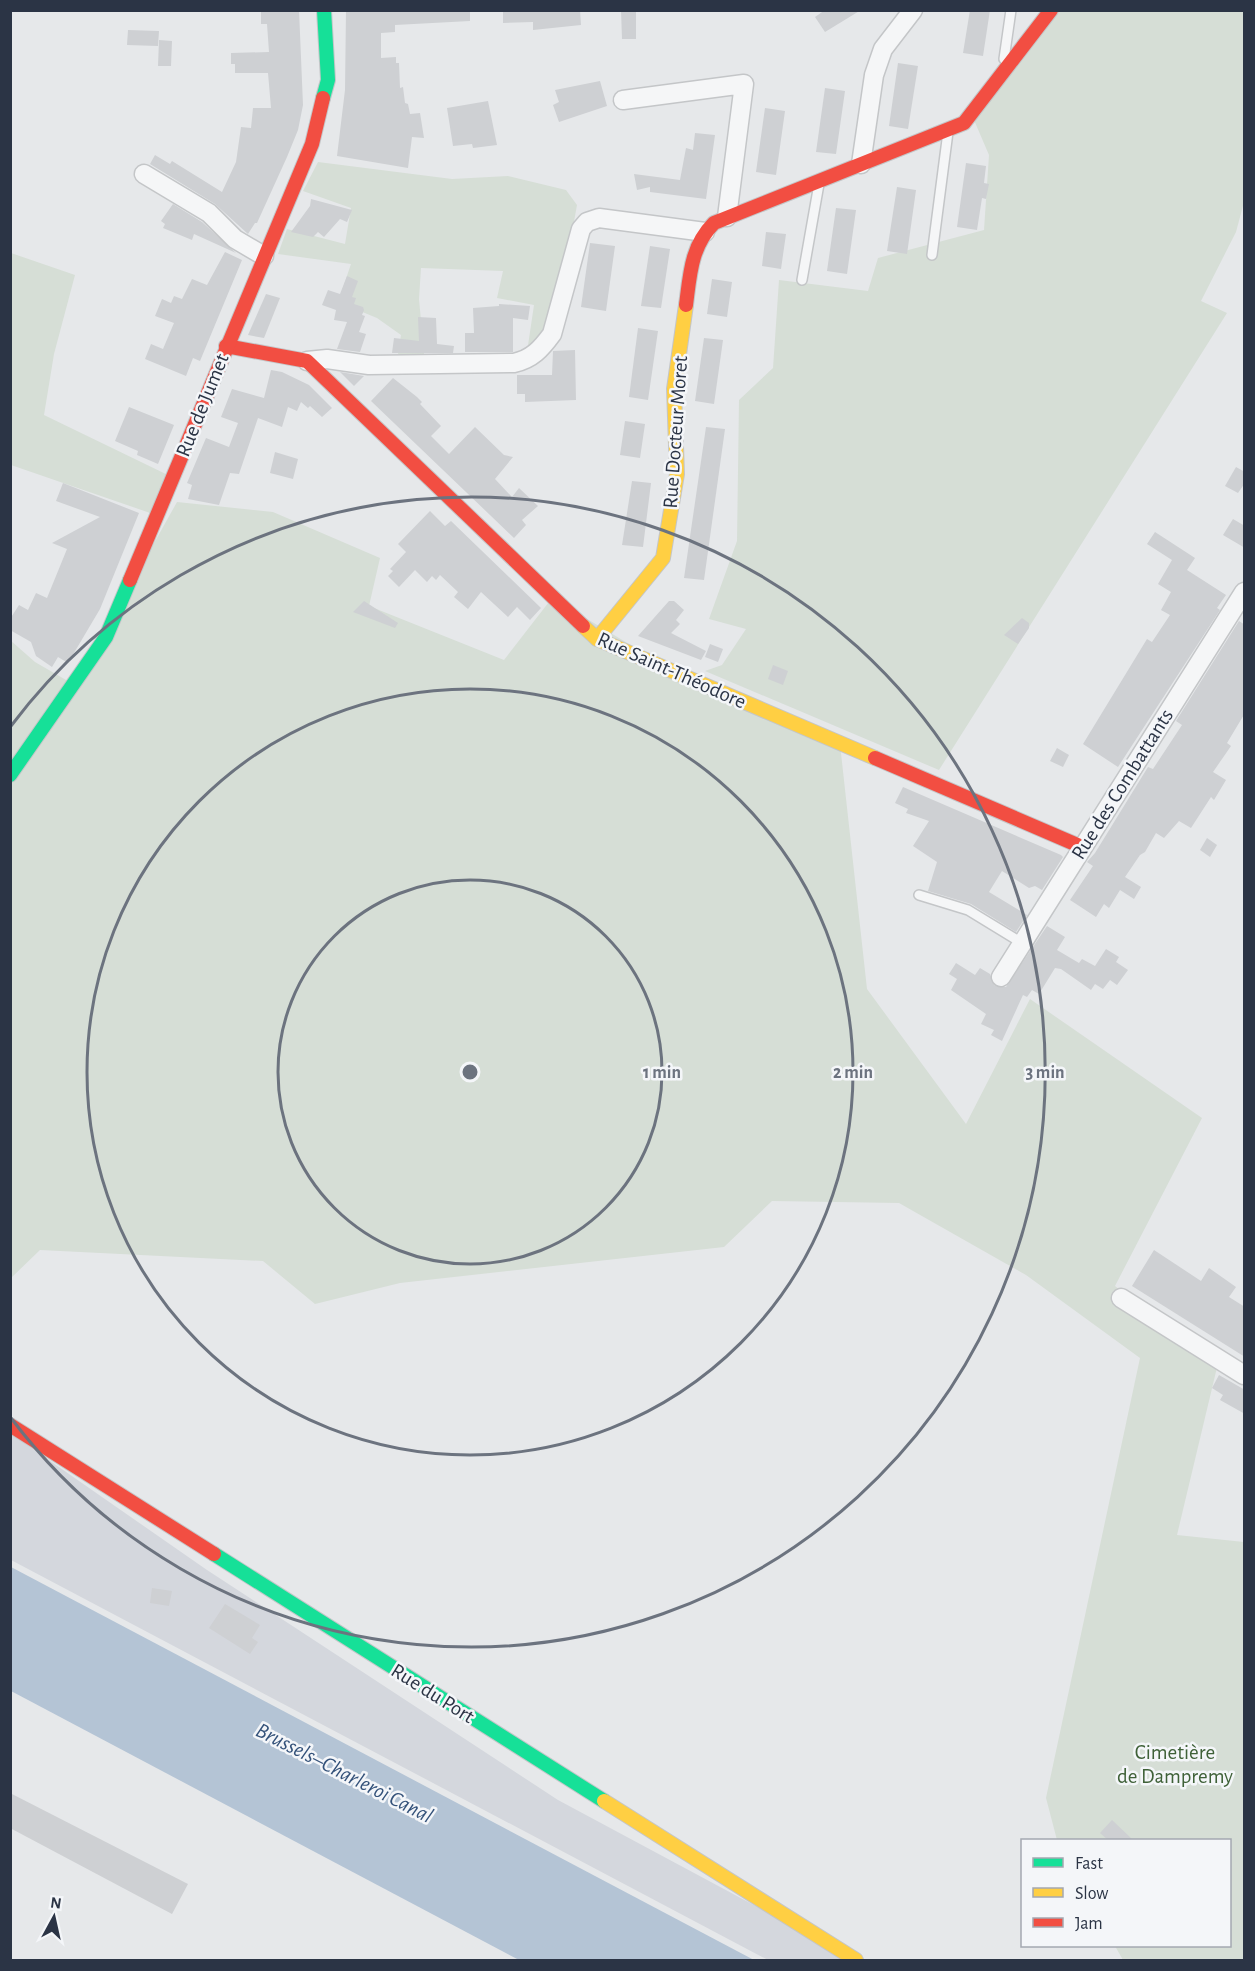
<svg xmlns="http://www.w3.org/2000/svg" width="1255" height="1971" font-family="'Alegreya Sans',sans-serif">
<style>
.built{fill:#d4d7dd}
.green{fill:#d6ded6}
.water{fill:#b4c4d5}
.building{fill:#ced0d3}
.lines{fill:none;stroke-linecap:round;stroke-linejoin:round}
.lane-casing{stroke:#c4c6c8;stroke-width:12}
.street-casing{stroke:#c4c6c8;stroke-width:21}
.fast-casing{stroke:#c4c6c8;stroke-width:16}
.slow-casing{stroke:#c4c6c8;stroke-width:16}
.jam-casing{stroke:#c4c6c8;stroke-width:16}
.lane{stroke:#f5f6f7;stroke-width:9}
.street{stroke:#f5f6f7;stroke-width:18}
.fast{stroke:#16e098;stroke-width:14}
.slow{stroke:#ffcf43;stroke-width:14}
.jam{stroke:#f24e42;stroke-width:14}
.ring{fill:none;stroke:#6c737f;stroke-width:3}
.labels{text-anchor:middle;stroke-width:5;stroke-linejoin:round;paint-order:stroke}
.street-label{font-size:21px;fill:#2b3445;stroke:#f4f6f9}
.park-label{font-size:21px;fill:#3f6138;stroke:#f4f6f9}
.water-label{font-size:22px;font-style:italic;fill:#34527a;stroke:#f4f6f9}
.centre{fill:#6c737f;stroke:#f4f6f9;stroke-width:3}
.ring-label{font-size:18px;text-anchor:middle;font-weight:bold;fill:#6c737f;stroke:#f4f6f9;stroke-width:5;stroke-linejoin:round;paint-order:stroke}
</style>
<rect width="100%" height="100%" fill="#e6e8ea"/>
<polygon class="built" points="10,1433 207,1570 558,1800 856,1960 768,1960 11,1560"/>
<g class="green">
<polygon points="1053,11 1244,11 1244,202 1236,232 1201,301 1227,313 939,770 705,671 722,665 746,629 709,619 737,541 739,400 773,368 779,280 868,291 878,258 984,230 989,155 974,120"/>
<polygon points="318,162 452,179 508,176 566,190 577,205 557,316 527,352 534,305 497,298 503,271 421,268 419,299 425,364 398,354 401,335 377,318 338,302 351,264 278,254 287,229 345,244 351,208 303,191"/>
<polygon points="11,253 75,275 54,354 44,415 172,477 156,515 11,465"/>
<polygon points="177,502 273,512 380,558 369,606 504,660 552,598 686,678 840,744 867,989 966,1124 1030,999 1202,1118 1115,1286 1157,1320 1219,1359 1177,1535 1244,1542 1244,1960 1123,1960 1115,1946 1230,1946 1230,1840 1057,1840 1046,1798 1140,1358 1026,1275 899,1203 772,1201 724,1247 400,1283 315,1304 263,1261 40,1250 11,1278 10,640 35,662 73,684 90,658"/>
</g>
<polygon class="water" points="11,1567 754,1960 519,1960 11,1691"/>
<g class="building">
<polygon points="261,10 299,10 303,105 298,130 287,157 257,223 255,223 248,234 215,204 150,164 155,155 170,164 172,161 222,192 236,162 241,127 251,128 253,108 271,108 268,73 235,73 235,64 231,64 231,53 269,52 267,24 261,24"/>
<polygon points="346,10 470,10 470,21 395,25 395,32 381,33 381,58 396,57 396,63 399,63 400,88 403,87 405,103 408,104 410,114 420,113 424,138 412,137 408,168 337,156 345,90"/>
<polygon points="503,10 580,10 581,25 533,30 533,22 503,23"/>
<polygon points="621,10 636,10 636,39 622,39"/>
<polygon points="825,10 861,10 825,32 815,17"/>
<polygon points="970,10 990,10 983,56 963,53"/>
<polygon points="128,30 159,31 158,46 127,45"/>
<polygon points="159,40 172,41 171,66 158,66"/>
<polygon points="898,63 918,66 908,129 889,126"/>
<polygon points="600,81 607,106 559,122 553,105 559,102 555,90"/>
<polygon points="825,88 845,91 836,154 816,152"/>
<polygon points="488,101 497,145 473,148 472,144 453,146 447,108"/>
<polygon points="765,108 785,111 776,175 756,172"/>
<polygon points="695,133 715,135 706,199 650,192 650,187 637,190 634,174 680,180 686,148 693,150"/>
<polygon points="966,163 986,166 984,183 989,184 986,199 982,198 977,230 957,227"/>
<polygon points="897,187 916,190 907,254 887,251"/>
<polygon points="311,199 352,210 347,222 340,219 324,237 318,232 313,237 291,232 310,206"/>
<polygon points="173,204 202,222 236,253 194,234 192,240 163,228 165,224 161,221"/>
<polygon points="836,208 856,210 847,274 827,271"/>
<polygon points="766,232 786,234 781,269 762,266"/>
<polygon points="590,243 615,246 606,311 581,307"/>
<polygon points="650,246 670,249 661,308 641,306"/>
<polygon points="225,252 242,260 200,361 193,358 186,376 145,359 151,344 163,349 174,323 155,316 162,299 171,303 174,296 182,299 192,279 207,285"/>
<polygon points="347,276 358,281 352,297 356,298 354,304 363,307 364,310 362,315 365,316 359,332 366,334 360,352 337,349 347,322 334,320 336,310 322,305 328,290 340,294"/>
<polygon points="712,279 732,282 727,317 707,314"/>
<polygon points="266,294 280,298 264,338 248,335"/>
<polygon points="499,304 530,306 528,320 513,318 513,352 465,352 465,333 474,333 473,308 499,306"/>
<polygon points="418,317 436,318 437,344 454,346 453,353 392,353 394,338 419,341"/>
<polygon points="638,328 658,331 648,400 629,397"/>
<polygon points="704,338 723,340 714,404 695,401"/>
<polygon points="575,350 576,400 525,402 525,394 517,394 517,375 552,375 553,351"/>
<polygon points="271,370 282,372 309,385 332,408 322,417 310,406 308,408 301,402 297,411 288,407 282,427 258,418 239,474 230,473 219,505 188,499 192,485 187,483 206,438 229,447 238,423 221,417 232,389 264,398"/>
<polygon points="340,372 364,376 354,386"/>
<polygon points="393,378 417,397 422,402 420,404 441,426 431,436 449,454 475,427 504,455 513,457 495,479 512,497 519,488 538,506 522,520 526,525 514,538 371,401"/>
<polygon points="129,407 174,425 158,464 137,455 138,451 115,441"/>
<polygon points="625,421 645,424 640,458 620,455"/>
<polygon points="706,427 725,429 704,580 684,578"/>
<polygon points="275,452 298,459 293,479 270,473"/>
<polygon points="1236,467 1245,472 1245,483 1238,493 1225,486"/>
<polygon points="632,481 651,483 643,547 622,545"/>
<polygon points="63,483 139,513 100,609 68,663 58,657 52,667 36,656 31,642 10,630 10,619 19,605 28,610 36,593 47,598 67,549 52,543 100,517 56,501"/>
<polygon points="430,511 445,526 451,521 541,608 530,620 517,607 508,617 481,592 468,609 454,597 458,592 440,575 436,580 432,576 427,582 415,570 399,587 388,576 393,571 390,569 406,552 398,544"/>
<polygon points="1233,519 1245,526 1245,548 1223,535"/>
<polygon points="1155,532 1195,558 1187,570 1226,595 1217,608 1220,610 1118,767 1083,744 1147,639 1152,642 1170,615 1161,610 1171,592 1158,584 1172,560 1147,544"/>
<polygon points="364,601 398,623 395,628 353,612"/>
<polygon points="669,601 674,601 684,610 676,620 680,624 671,633 706,651 701,660 638,636"/>
<polygon points="1022,618 1029,623 1029,628 1018,644 1004,635"/>
<polygon points="1239,621 1245,625 1245,713 1227,743 1231,746 1213,772 1226,780 1214,800 1211,797 1191,828 1179,821 1164,838 1156,833 1145,852 1140,855 1125,877 1141,887 1134,899 1120,890 1109,908 1104,904 1096,917 1070,900 1093,866 1087,862 1095,853 1148,767 1153,769 1182,725 1176,721"/>
<polygon points="710,644 723,649 718,662 705,657"/>
<polygon points="773,665 788,671 783,685 768,679"/>
<polygon points="1057,748 1069,755 1063,767 1050,761"/>
<polygon points="903,787 1061,855 1063,857 1042,890 1035,886 1029,888 1002,871 989,892 1027,915 1016,932 971,904 928,891 937,862 913,846 929,821 906,813 908,809 895,803"/>
<polygon points="1207,838 1217,845 1210,857 1200,850"/>
<polygon points="1047,926 1065,937 1057,950 1079,963 1082,959 1095,966 1106,949 1119,957 1116,962 1128,970 1117,985 1110,980 1103,989 1095,984 1091,990 1061,969 1055,968 1039,994 1032,990 1027,997 1023,995 1002,1041 991,1035 994,1030 981,1024 986,1014 951,990 957,979 949,974 956,963 975,975 980,968 990,974 995,986 1006,987"/>
<polygon points="1154,1250 1201,1281 1209,1268 1236,1287 1229,1297 1245,1307 1245,1357 1132,1286"/>
<polygon points="1219,1375 1245,1390 1245,1414 1220,1400 1223,1395 1212,1388"/>
<polygon points="152,1588 172,1591 169,1606 150,1603"/>
<polygon points="225,1604 260,1625 252,1638 258,1642 250,1654 209,1628"/>
<polygon points="10,1793 188,1884 172,1914 10,1828"/>
<polygon points="1112,1820 1133,1840 1108,1840 1100,1833"/>
</g>
<g class="lines">
<g class="lane-casing">
<g id="lane">
<polyline points="1004,59 1011,10"/>
<polyline points="932,255 948,132"/>
<polyline points="802,280 819,184"/>
<polyline points="919,895 968,910 1022,943"/>
</g>
</g>
<g class="street-casing">
<g id="street">
<polyline points="623,100 744,84 727,217"/>
<polyline points="861,164 874,75 883,49 913,10"/>
<polyline points="144,174 209,213 235,239 264,256"/>
<path d="M307 361 327 359 369 365 514 363C532 359 541 349 552 334L581 229 587 222 599 218 705 232"/>
<polyline points="1001,977 1244,592"/>
<polyline points="1121,1298 1244,1375"/>
</g>
</g>
<g class="fast-casing">
<g id="fast">
<polyline points="323,98 328,80 324,10"/>
<polyline points="10,775 106,637 130,580"/>
<polyline points="214,1554 604,1801"/>
</g>
</g>
<g class="slow-casing">
<g id="slow">
<polyline points="583,626 597,639 875,758"/>
<polyline points="597,639 663,558 677,474 674,389 686,305"/>
<polyline points="604,1801 856,1960"/>
</g>
</g>
<g class="jam-casing">
<g id="jam">
<path d="M686 305C690 274 691 246 714 223L964 123 1051 10"/>
<polyline points="226,346 307,361 583,626"/>
<polyline points="130,580 312,144 323,98"/>
<polyline points="875,758 1082,847"/>
<polyline points="10,1425 214,1554"/>
</g>
</g>
<use href="#lane" class="lane"/>
<use href="#street" class="street"/>
<use href="#fast" class="fast"/>
<use href="#slow" class="slow"/>
<use href="#jam" class="jam"/>
</g>
<g class="ring">
<circle cx="470" cy="1072" r="192"/>
<circle cx="470" cy="1072" r="383"/>
<path d="M11 726A575 575 0 1 1 11 1418"/>
</g>
<g class="labels">
<g class="street-label">
<text transform="translate(202 405) rotate(-68)" y="7">Rue de Jumet</text>
<text transform="translate(675 432) rotate(-86)" y="7">Rue Docteur Moret</text>
<text transform="translate(672 670) rotate(24)" y="7">Rue Saint-Théodore</text>
<text transform="translate(1122 784) rotate(-58)" y="7">Rue des Combattants</text>
<text transform="translate(433 1693) rotate(32)" y="7">Rue du Port</text>
</g>
<g class="park-label">
<text x="1175" y="1759">Cimetière<tspan x="1175" dy="24">de Dampremy</tspan></text>
</g>
<g class="water-label">
<text transform="translate(345 1772) rotate(27)" y="8">Brussels–Charleroi Canal</text>
</g>
</g>
<circle cx="470" cy="1072" r="9" class="centre"/>
<g class="ring-label">
<text x="662" y="1078">1 min</text>
<text x="853" y="1078">2 min</text>
<text x="1045" y="1078">3 min</text>
</g>
<rect width="1255" height="1971" fill="none" stroke="#2b3445" stroke-width="24"/>
<rect x="1021" y="1839" width="210" height="108" fill="#f4f6f9" stroke="#a4a8b1" stroke-width="1.5"/>
<rect x="1033" y="1858" width="30" height="9" fill="#16e098" stroke="#a4a8b1" stroke-width="1.5"/>
<text x="1075" y="1869" font-size="18" fill="#2b3445">Fast</text>
<rect x="1033" y="1888" width="30" height="9" fill="#ffcf43" stroke="#a4a8b1" stroke-width="1.5"/>
<text x="1075" y="1899" font-size="18" fill="#2b3445">Slow</text>
<rect x="1033" y="1918" width="30" height="9" fill="#f24e42" stroke="#a4a8b1" stroke-width="1.5"/>
<text x="1075" y="1929" font-size="18" fill="#2b3445">Jam</text>
<g transform="translate(54 1917) rotate(8)" stroke="#f4f6f9" stroke-width="4.5" paint-order="stroke">
<path d="M0-4.5L10 22L0 15L-10 22Z" fill="#2b3445"/>
<text y="-9" font-size="16" font-weight="bold" text-anchor="middle" fill="#2b3445">N</text>
</g>
</svg>
